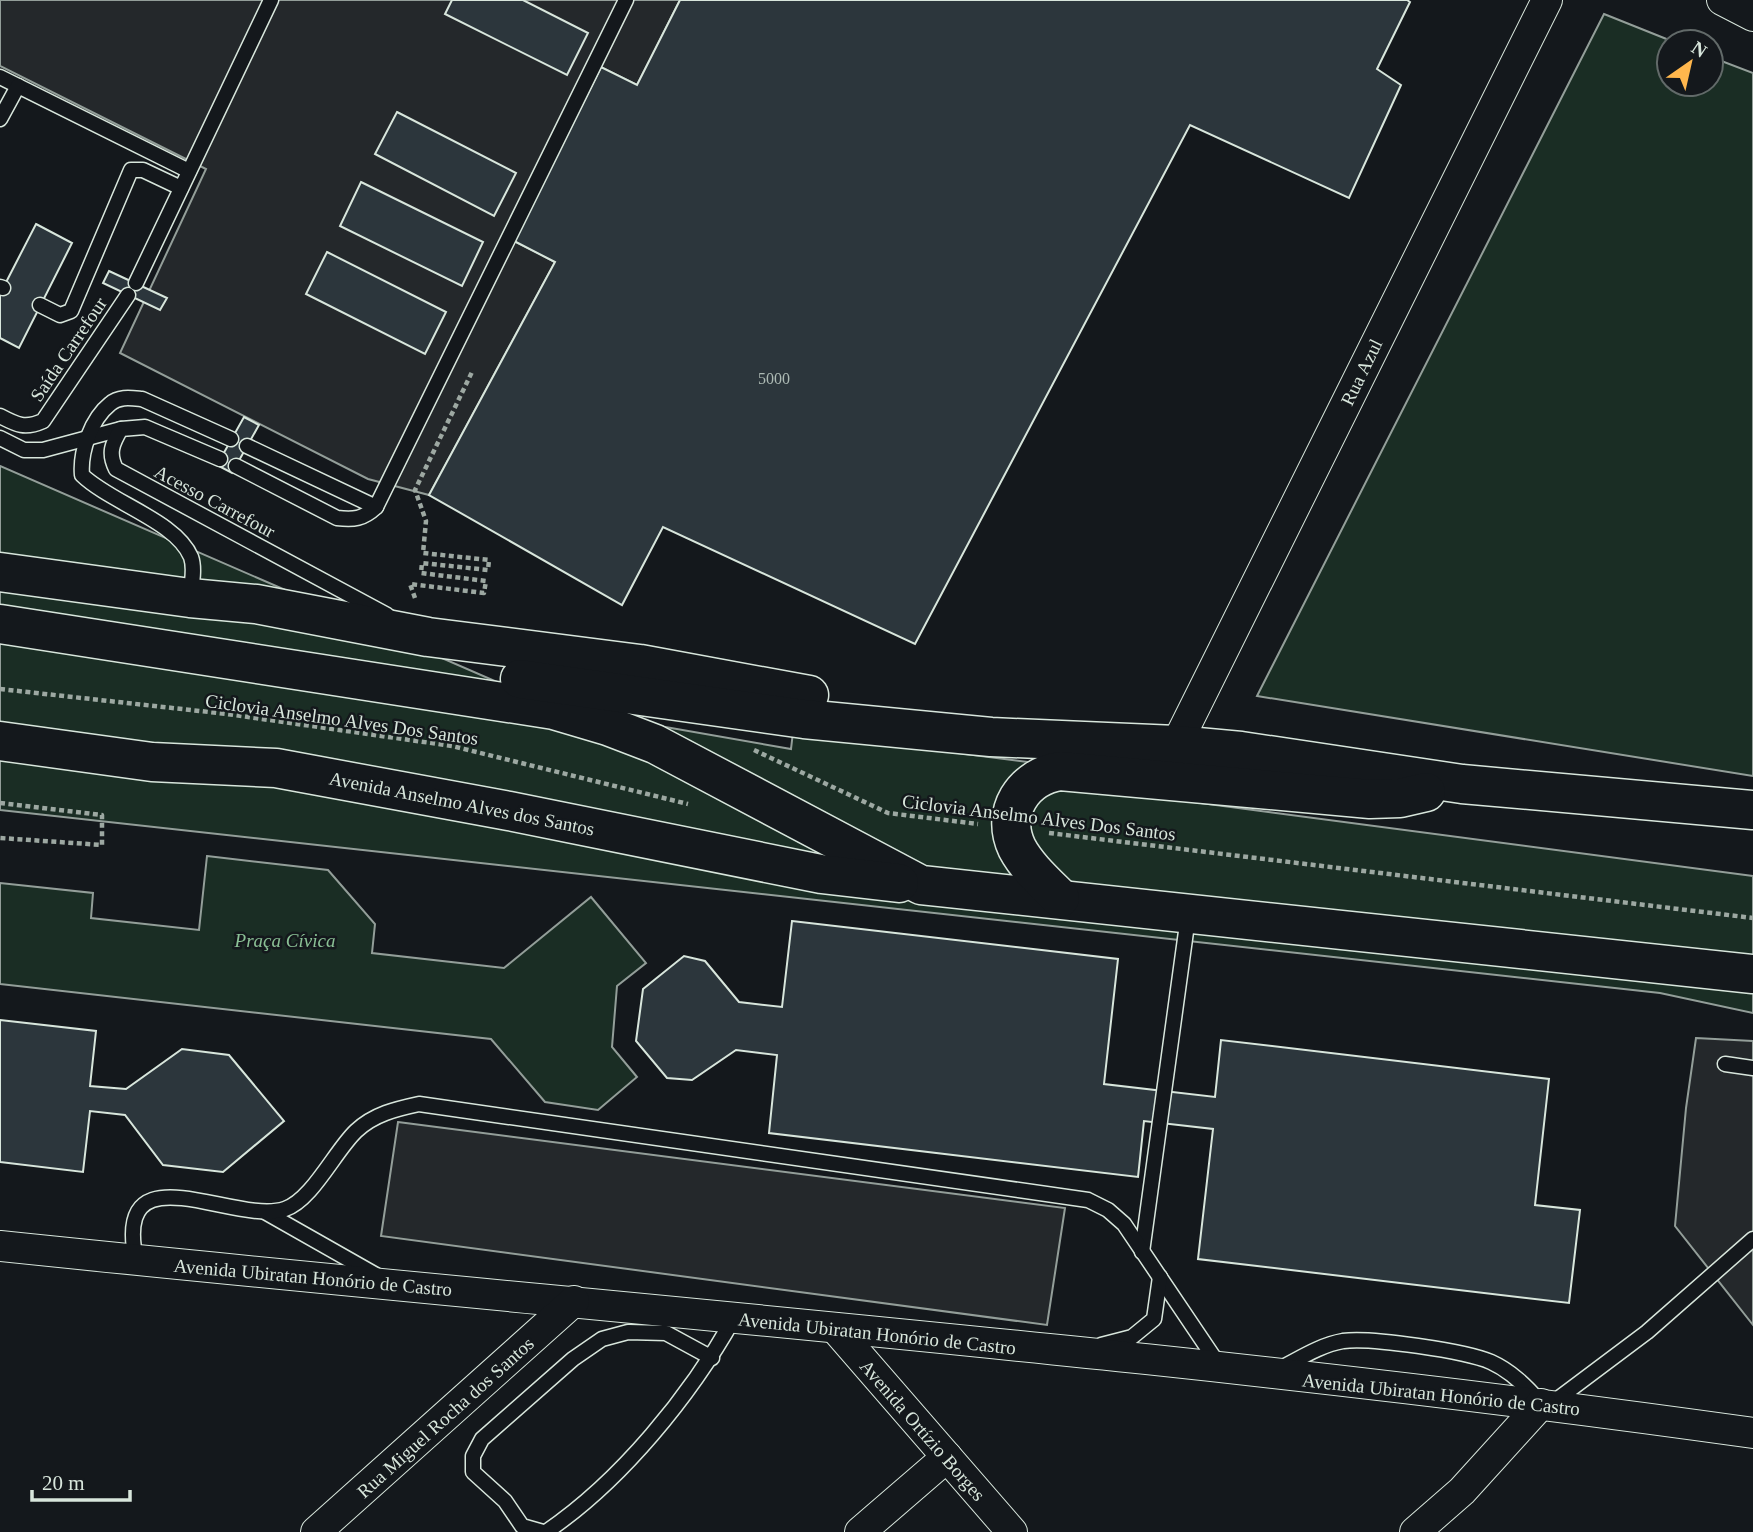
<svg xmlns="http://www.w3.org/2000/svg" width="1753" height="1532" font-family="'Times New Roman',serif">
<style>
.green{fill:#1a2d24;stroke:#939e99;stroke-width:2}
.parking{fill:#24282b;stroke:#939e99;stroke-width:2}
.building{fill:#2c363c;stroke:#d8e6dc;stroke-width:2}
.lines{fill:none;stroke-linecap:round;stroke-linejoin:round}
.lane-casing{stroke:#d8e6dc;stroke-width:17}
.street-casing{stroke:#d8e6dc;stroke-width:32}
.primary-casing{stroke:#d8e6dc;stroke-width:41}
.path{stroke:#9da8a2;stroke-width:4.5;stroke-dasharray:5 3.5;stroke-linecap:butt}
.lane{stroke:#14181c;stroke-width:14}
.street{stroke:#14181c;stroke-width:30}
.primary{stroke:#14181c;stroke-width:38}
.labels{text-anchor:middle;stroke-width:5;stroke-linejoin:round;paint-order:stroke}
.number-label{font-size:16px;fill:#adbab4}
.street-label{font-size:19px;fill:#d8e6dc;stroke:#14181c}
.park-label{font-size:19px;font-style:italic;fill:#8ac095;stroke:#14181c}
</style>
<rect width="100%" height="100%" fill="#14181c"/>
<g class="green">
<polygon points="1604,14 1674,42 1669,42 1669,84 1711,84 1711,57 1753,73 1753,776 1257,696"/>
<polygon points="0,466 557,708 791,749 793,732 1051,765 1049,783 1753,876 1753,1013 1660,993 0,810"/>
<polygon points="207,856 328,870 375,924 372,953 504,968 591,897 646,963 617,986 612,1047 637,1077 598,1110 545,1102 491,1039 0,984 0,883 93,893 91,918 199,930"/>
</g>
<g class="parking">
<polygon points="0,0 680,0 637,85 601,67 514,241 555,262 429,495 368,479 120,353 206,169 0,66"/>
<polygon points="1696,1038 1753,1041 1753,1325 1675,1226 1686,1108"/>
<polygon points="398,1122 1065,1208 1047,1325 381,1236"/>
</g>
<g class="building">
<polygon points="452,0 523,0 588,33 567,75 445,14"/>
<polygon points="680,0 1407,0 1410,2 1377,69 1401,85 1349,198 1190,125 915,644 663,527 622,605 429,495 555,262 514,241 601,67 637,85"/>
<polygon points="397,112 516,173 494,216 375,154"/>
<polygon points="361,182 483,242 462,286 340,226"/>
<polygon points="36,224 72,243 19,348 0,338 0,294"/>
<polygon points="327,252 446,312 425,354 306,294"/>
<polygon points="109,271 167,298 160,310 103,283"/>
<polygon points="244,417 259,425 232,473 217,465"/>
<polygon points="792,921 1118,959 1104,1084 1215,1097 1221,1040 1549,1079 1535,1205 1580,1210 1569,1303 1198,1259 1213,1129 1144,1121 1138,1177 769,1133 777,1055 736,1050 692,1080 667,1078 636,1041 643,989 684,956 705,961 739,1002 782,1007"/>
<polygon points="0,1020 96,1031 90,1086 126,1089 182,1049 229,1055 284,1121 223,1172 163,1165 125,1115 90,1111 83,1172 0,1162"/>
</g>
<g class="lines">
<g class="lane-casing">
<g id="lane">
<polyline points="0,77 189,171"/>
<polyline points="0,119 18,86"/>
<polyline points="136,283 271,0"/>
<polyline points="0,287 3,288"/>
<polyline points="40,305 60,315 71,311 131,170 143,170 181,188"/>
<path d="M0 416C17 425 25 429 43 421L128 295"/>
<polyline points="0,438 24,450 43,450 121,429"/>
<polyline points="247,446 376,507"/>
<path d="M220 459 145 427 121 429C112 444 108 453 116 469L387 615"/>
<path d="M236 466 337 518C354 520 363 519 376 507L626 0"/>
<path d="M190 595C192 584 195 568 191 557 176 521 111 503 82 475 80 452 91 419 110 404 119 396 131 398 142 399L231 439"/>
<polyline points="1725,1064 1753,1068"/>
<polyline points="265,1212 376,1275"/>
<polyline points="1142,1252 1188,917"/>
<path d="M136 1260C112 1146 234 1226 285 1209 312 1200 335 1151 356 1131 374 1114 396 1109 419 1104L1088 1200 1108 1210 1124 1224 1219 1365"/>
<polyline points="1101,1345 1132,1337 1154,1319 1160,1277"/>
<path d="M1279 1369C1299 1359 1320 1345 1343 1341 1370 1337 1466 1351 1491 1362 1511 1371 1526 1386 1540 1402"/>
<polyline points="1551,1404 1647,1332 1753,1239"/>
<polyline points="543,1532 522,1526 505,1501 473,1472 473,1456 482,1439 573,1359 602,1339 628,1332 666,1333 712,1358"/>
<path d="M546 1532C621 1481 690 1396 734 1318"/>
</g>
</g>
<g class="street-casing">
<g id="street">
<polyline points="1722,0 1753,16"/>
<polyline points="1176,745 1547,0"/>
<path d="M0 1246C584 1307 1171 1351 1753 1433"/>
<polyline points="835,1328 1012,1532"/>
<polyline points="316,1532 574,1301"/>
<polyline points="860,1532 947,1457"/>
<polyline points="1415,1532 1462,1491 1541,1404"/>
</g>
</g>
<g class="primary-casing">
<g id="primary">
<polyline points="0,572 190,598 256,604 428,637 640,664 809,695"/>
<polyline points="0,624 554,710 608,726 655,744 921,885 1753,974"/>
<polyline points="520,679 804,719 991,737 1176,745 1241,751 1462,784 1753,810"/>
<polyline points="0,741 152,762 276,768 509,811 821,874 899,883"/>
<path d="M1060 898C1045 883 1027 867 1017 848 1000 812 1023 777 1060 771L1370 799 1400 798 1426 792"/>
</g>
</g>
<g class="path">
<polyline points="415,598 410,584 484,593 486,581 421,573 422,563 488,570 489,560 423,553 426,521 415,490 472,372"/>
<polyline points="0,689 227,714 452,746 688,804"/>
<polyline points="754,750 888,813 978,824"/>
<polyline points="0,803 102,815 102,845 0,838"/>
<polyline points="1049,833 1753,918"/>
</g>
<use href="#lane" class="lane"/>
<use href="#street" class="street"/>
<use href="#primary" class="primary"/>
</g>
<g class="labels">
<g class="number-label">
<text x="774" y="384">5000</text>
</g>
<g class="street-label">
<text transform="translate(68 349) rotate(-56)" y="7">Saída Carrefour</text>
<text transform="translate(1361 372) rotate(-64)" y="7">Rua Azul</text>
<text transform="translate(215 501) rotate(28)" y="7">Acesso Carrefour</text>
<text transform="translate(342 719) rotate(8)" y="7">Ciclovia Anselmo Alves Dos Santos</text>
<text transform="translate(462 803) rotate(11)" y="7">Avenida Anselmo Alves dos Santos</text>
<text transform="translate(1039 817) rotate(7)" y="7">Ciclovia Anselmo Alves Dos Santos</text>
<text transform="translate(313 1277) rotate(5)" y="7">Avenida Ubiratan Honório de Castro</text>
<text transform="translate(877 1333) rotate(6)" y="7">Avenida Ubiratan Honório de Castro</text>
<text transform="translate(1441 1394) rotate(6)" y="7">Avenida Ubiratan Honório de Castro</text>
<text transform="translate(445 1417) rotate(-42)" y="7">Rua Miguel Rocha dos Santos</text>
<text transform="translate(923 1430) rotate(49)" y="7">Avenida Ortízio Borges</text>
</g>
<g class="park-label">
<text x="285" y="947">Praça Cívica</text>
</g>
</g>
<g transform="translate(1690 63) rotate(34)"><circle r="33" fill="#14181c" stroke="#626a69" stroke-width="2"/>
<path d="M0-5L12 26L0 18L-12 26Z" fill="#ffb74d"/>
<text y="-10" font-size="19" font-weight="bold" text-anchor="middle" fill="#d8e6dc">N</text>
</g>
<path d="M32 1490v10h98v-10" fill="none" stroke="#d8e6dc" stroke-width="3.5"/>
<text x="42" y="1490" font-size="21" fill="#d8e6dc" stroke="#14181c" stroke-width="5" paint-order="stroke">20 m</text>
</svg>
